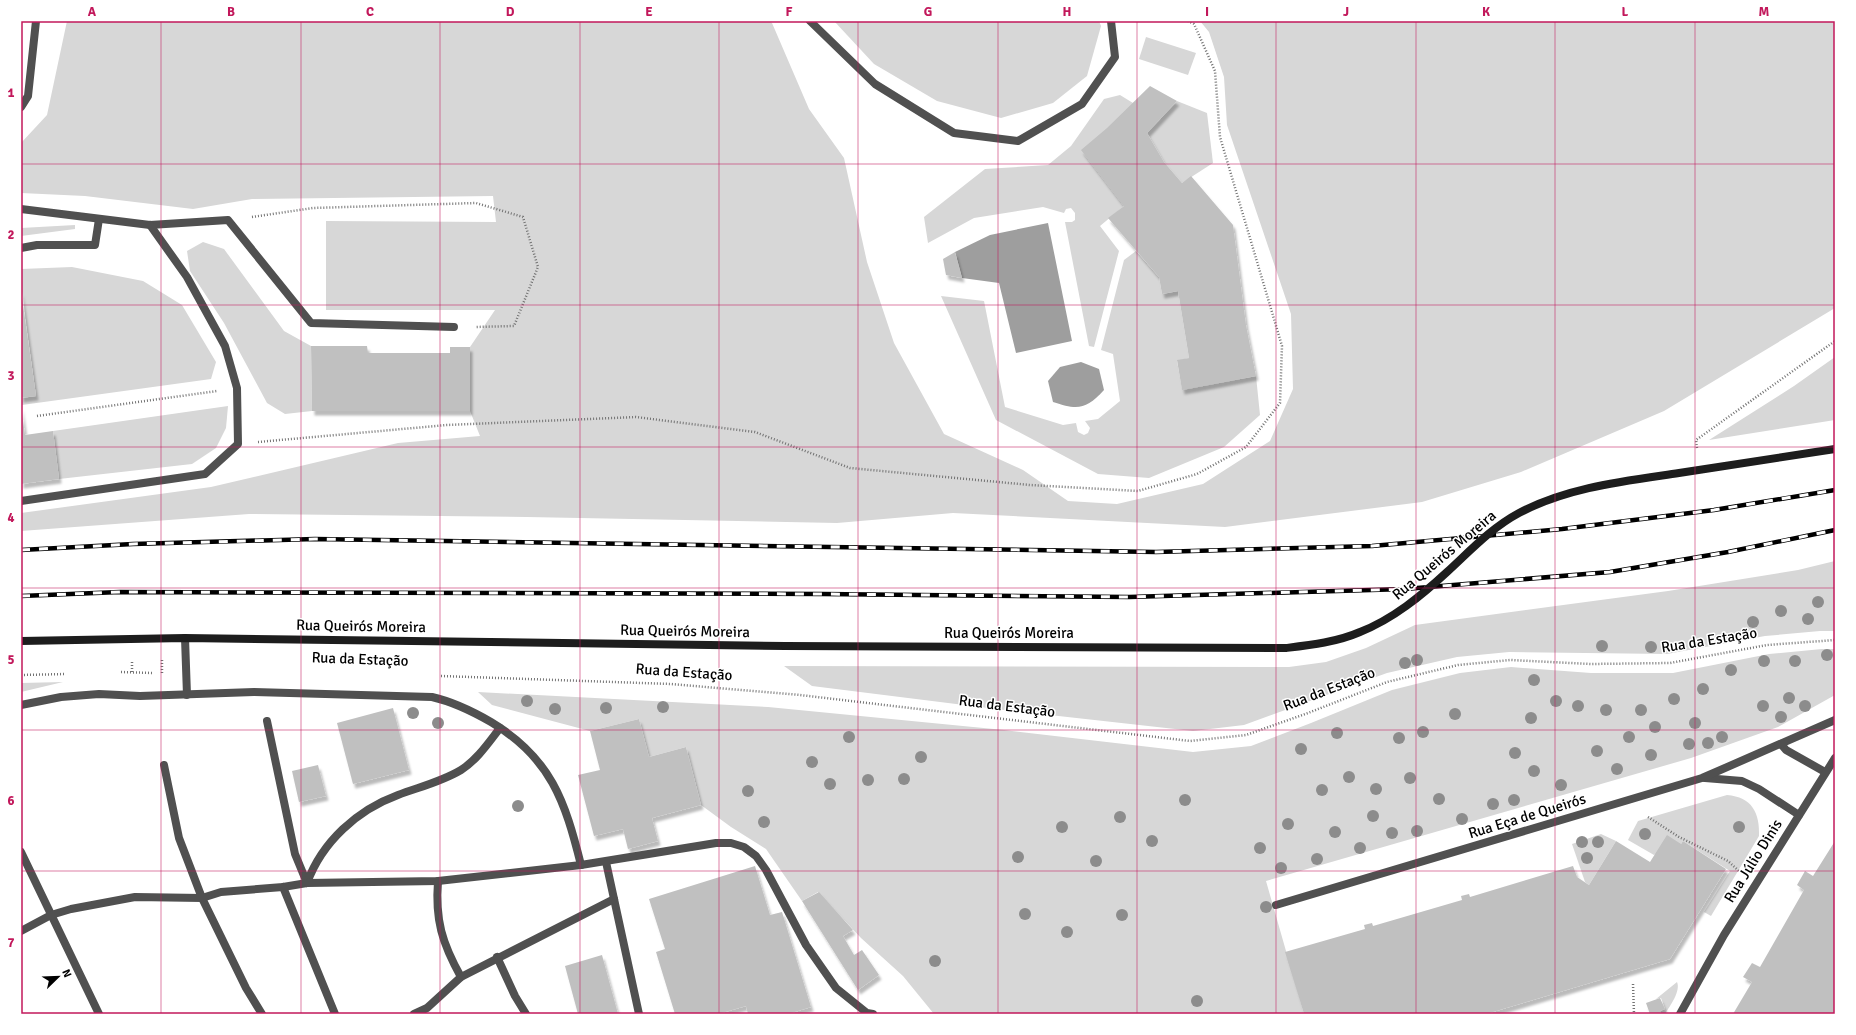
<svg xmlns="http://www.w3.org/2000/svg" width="1856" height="1035" font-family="Signika,sans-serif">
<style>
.green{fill:#d7d7d7}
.water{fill:#9e9e9e}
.building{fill:#c0c0c0;filter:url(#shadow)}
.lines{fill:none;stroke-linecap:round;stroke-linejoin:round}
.path{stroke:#727272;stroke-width:2.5;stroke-dasharray:1 2;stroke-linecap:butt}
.service{stroke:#505050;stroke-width:8}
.minor{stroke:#505050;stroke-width:8}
.secondary{stroke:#1d1d1d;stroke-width:8}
.rail-casing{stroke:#000;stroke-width:4.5}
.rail{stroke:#fff;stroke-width:3;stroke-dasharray:9;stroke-linecap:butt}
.secondary-bridge{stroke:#1d1d1d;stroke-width:8}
.tree{fill:#8c8c8c}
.grid{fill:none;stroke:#c2185b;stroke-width:1;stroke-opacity:0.55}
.labels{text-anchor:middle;stroke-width:3;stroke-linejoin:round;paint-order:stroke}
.street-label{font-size:15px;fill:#000;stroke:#fff}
.neatline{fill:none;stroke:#c2185b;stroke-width:1.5}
.grid-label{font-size:13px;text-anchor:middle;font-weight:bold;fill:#c2185b}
</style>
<defs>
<filter id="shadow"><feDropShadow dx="2.5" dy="4.5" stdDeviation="1" flood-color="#0004"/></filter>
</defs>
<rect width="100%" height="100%" fill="#fff"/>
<g class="green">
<polygon points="67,21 768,21 772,23 809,109 844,158 867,262 894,343 944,434 1023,470 1068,501 1117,504 1203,484 1270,441 1293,389 1291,314 1227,125 1224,77 1209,32 1200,21 1835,21 1835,308 1664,411 1521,472 1422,502 1225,527 953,513 837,523 527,517 249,514 21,531 21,513 211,487 398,443 480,436 470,411 470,347 495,310 326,310 326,221 496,222 493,196 252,199 193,209 85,196 21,193 21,143 47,115"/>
<polygon points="834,21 1099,21 1101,26 1087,76 1053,103 1001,118 937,101 874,64"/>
<polygon points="1146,37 1196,53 1188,75 1139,59"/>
<polygon points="1120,95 1133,103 1124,206 1100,226 1119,251 1094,347 1089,346 1065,222 1072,222 1075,220 1075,213 1071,208 1066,209 1064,213 1043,207 974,218 928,243 924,217 985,169 1048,165 1071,146 1104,99"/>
<polygon points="1177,101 1207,113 1213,163 1182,183 1164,162 1147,133"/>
<polygon points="75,225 75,229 21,236 21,228"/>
<polygon points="203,242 224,249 284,331 311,346 312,411 285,414 267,403 224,323 190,271 187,251"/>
<polygon points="1136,251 1159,277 1162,294 1178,291 1189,358 1177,361 1182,389 1256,376 1260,415 1224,447 1149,478 1098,474 996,420 941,296 984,301 1005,407 1063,425 1076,423 1078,432 1084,435 1088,433 1090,428 1085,421 1098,419 1120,401 1113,354 1101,350 1124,260"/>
<polygon points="72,267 143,281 182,305 216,362 211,379 22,405 21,398 36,396 21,284 21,269"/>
<polygon points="1835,357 1835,420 1709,440 1794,386"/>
<polygon points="228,406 226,428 216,448 192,464 59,479 53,431"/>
<polygon points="1835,561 1835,631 1820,631 1765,636 1667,654 1509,652 1457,657 1387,673 1244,725 1193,731 1004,710 812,686 784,666 1289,667 1326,662 1366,648 1415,625 1668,591 1798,570"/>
<polygon points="1822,649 1835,649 1835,695 1778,727 1691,758 1266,881 1304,1014 934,1014 903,976 861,938 818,892 802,901 766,849 731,827 701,805 686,747 649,757 639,719 590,731 492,705 478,692 768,707 1004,730 1193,752 1251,746 1311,723 1392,690 1460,673 1511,667 1591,673 1673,673 1769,654"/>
<polygon points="63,682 21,692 21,683"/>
<path d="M1727 795C1752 797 1760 813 1759 836L1711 916 1704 912 1730 871 1683 841 1681 844 1654 855 1628 840 1638 821Z"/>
<polygon points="1601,834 1616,841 1589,885 1585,882 1572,844"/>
<path d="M1677 982C1681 991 1670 1006 1665 1014H1661L1660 1011 1665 1009 1661 998 1656 999Z"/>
</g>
<g class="water">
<polygon points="1048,223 1072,341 1016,353 999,283 962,278 955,252 990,235"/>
<path d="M1081 362 1099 369 1104 390C1086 410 1077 410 1053 402L1048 381 1060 367Z"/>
</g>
<g class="building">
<polygon points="1150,86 1177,101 1147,133 1164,162 1182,183 1191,176 1233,225 1246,325 1256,376 1182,390 1177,360 1189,358 1178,291 1162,294 1159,277 1108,218 1124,206 1081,150 1107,128"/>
<polygon points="955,252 962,278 946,275 943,259"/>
<polygon points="21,291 36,396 21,398"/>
<polygon points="311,346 367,346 368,353 450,353 450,347 470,347 470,411 312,411"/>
<polygon points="21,406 25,435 53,431 59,479 21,484"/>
<polygon points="393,708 409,770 353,784 337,723"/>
<polygon points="639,719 649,757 686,747 701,805 652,818 658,841 628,849 623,829 594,836 578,775 600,770 590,731"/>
<polygon points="318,765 326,796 299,802 292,771"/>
<polygon points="1667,835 1681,844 1683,841 1726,869 1670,959 1486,1014 1304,1014 1285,952 1365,929 1364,925 1372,923 1373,926 1462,900 1461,896 1469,894 1470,897 1573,866 1577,877 1589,885 1616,841 1650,862"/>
<polygon points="1835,841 1834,1014 1733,1014 1752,982 1743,977 1752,963 1760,967 1804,890 1797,885 1805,871 1813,876"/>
<polygon points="755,866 770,915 782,912 811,1007 788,1014 748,1014 746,1006 718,1014 675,1014 656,952 665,949 649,899"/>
<polygon points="819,892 853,930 843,936 854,955 862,950 879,975 858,990 802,901"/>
<polygon points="602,955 618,1014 578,1014 565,966"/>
<polygon points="1660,998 1665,1009 1660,1011 1661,1014 1650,1014 1646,1003"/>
</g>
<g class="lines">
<g class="path">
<polyline points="252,217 313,208 476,203 523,217 538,267 514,326 475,327"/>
<polyline points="37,416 217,391"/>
<polyline points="258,442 447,425 636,417 755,432 850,468 1030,485 1138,491 1197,474 1246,447 1280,403 1282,346 1220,137 1215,71 1194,24 1188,21"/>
<polyline points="1697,448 1696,440 1835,341"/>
<polyline points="162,660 162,673"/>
<polyline points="121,672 152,673"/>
<polyline points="132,672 132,660"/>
<polyline points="21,675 66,674"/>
<polyline points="441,676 671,684 800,695 1190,741 1246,735 1308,713 1387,682 1458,665 1510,660 1591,664 1670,663 1767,645 1835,640"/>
<polyline points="1648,817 1679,837 1728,861 1739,871"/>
<polyline points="1633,984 1634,1014"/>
</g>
<g class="service">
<polyline points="810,21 875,84 954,133 1018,141 1082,104 1115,57 1111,21"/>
<polyline points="21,107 28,96 36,21"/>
<polyline points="21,209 150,225 228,220 311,323 454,327"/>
<polyline points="21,248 37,245 95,245 99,219"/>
<polyline points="21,501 205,474 238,444 237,388 225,346 187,277 150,225"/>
<polyline points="185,638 187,695"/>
<path d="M21 705 61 697 99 694 140 696 254 692 432 697C454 702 472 711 491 722 551 758 565 801 581 865"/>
<polyline points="267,721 295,854 307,883"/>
<polyline points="164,765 179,838 202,898 246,988 262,1014"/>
<polyline points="21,852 99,1014"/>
<polyline points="606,862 639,1014"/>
<path d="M438 881C435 920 442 943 461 977"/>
<path d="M307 883C322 842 357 810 398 795 419 787 441 782 461 770 477 760 489 742 500 728"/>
<polyline points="283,887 335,1014"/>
<polyline points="21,931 51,915 71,909 135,897 202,898 221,892 283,887 307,883 438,881 581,865 716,843 731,843 744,847 756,856 766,870 806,945 836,988 867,1013 873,1014"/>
<polyline points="497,957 515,996 526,1014"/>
<polyline points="414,1014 427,1008 461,977 614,899"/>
</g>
<g class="minor">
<polyline points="1781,744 1786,750 1825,772"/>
<polyline points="1705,778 1742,781 1759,789 1799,815"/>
<polyline points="1276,905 1702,778 1835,720"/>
<polyline points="1680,1014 1724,935 1835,758"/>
</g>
<polyline class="secondary" points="21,641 185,638 785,646"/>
<g class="rail-casing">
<g id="rail">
<polyline points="21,550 133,544 315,539 1156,552 1372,546 1562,529 1714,510 1835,490"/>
<polyline points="21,596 120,592 822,594 1129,597 1405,589 1610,572 1728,552 1835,530"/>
</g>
</g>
<use href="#rail" class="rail"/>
<path class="secondary-bridge" d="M785 646 1286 648C1311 645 1337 642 1360 632 1393 619 1421 596 1447 572 1470 551 1491 528 1519 513 1568 487 1625 481 1679 473 1731 465 1783 457 1835 449"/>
</g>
<g class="tree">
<circle cx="1818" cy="602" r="6"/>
<circle cx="1781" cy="611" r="6"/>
<circle cx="1808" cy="619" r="6"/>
<circle cx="1753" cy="622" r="6"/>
<circle cx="1602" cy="646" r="6"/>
<circle cx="1651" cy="647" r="6"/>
<circle cx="1827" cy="655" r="6"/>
<circle cx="1417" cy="660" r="6"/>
<circle cx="1764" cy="661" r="6"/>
<circle cx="1795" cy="661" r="6"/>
<circle cx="1405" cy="663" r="6"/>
<circle cx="1731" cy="670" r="6"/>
<circle cx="1534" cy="680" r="6"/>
<circle cx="1703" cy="689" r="6"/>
<circle cx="1789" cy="698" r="6"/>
<circle cx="1674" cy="699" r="6"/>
<circle cx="527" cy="701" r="6"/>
<circle cx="1556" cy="701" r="6"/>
<circle cx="1578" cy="706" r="6"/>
<circle cx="1763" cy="706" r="6"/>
<circle cx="1805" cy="706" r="6"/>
<circle cx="663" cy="707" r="6"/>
<circle cx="606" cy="708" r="6"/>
<circle cx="555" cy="709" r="6"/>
<circle cx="1606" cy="710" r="6"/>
<circle cx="1641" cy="710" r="6"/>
<circle cx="413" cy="713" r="6"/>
<circle cx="1455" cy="714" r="6"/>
<circle cx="1781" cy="717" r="6"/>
<circle cx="1531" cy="718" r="6"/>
<circle cx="438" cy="723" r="6"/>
<circle cx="1695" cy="723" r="6"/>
<circle cx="1655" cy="727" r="6"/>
<circle cx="1423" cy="732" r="6"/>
<circle cx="1337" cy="733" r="6"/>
<circle cx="849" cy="737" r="6"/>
<circle cx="1629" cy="737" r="6"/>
<circle cx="1722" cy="737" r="6"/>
<circle cx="1399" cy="738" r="6"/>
<circle cx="1708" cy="743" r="6"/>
<circle cx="1689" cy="744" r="6"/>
<circle cx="1301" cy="749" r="6"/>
<circle cx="1597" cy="751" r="6"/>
<circle cx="1515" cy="753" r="6"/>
<circle cx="1651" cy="755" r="6"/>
<circle cx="921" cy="757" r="6"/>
<circle cx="812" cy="762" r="6"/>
<circle cx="1617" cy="769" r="6"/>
<circle cx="1534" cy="771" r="6"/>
<circle cx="1349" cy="777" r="6"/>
<circle cx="1410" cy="778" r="6"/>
<circle cx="904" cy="779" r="6"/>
<circle cx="868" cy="780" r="6"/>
<circle cx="830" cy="784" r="6"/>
<circle cx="1561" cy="785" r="6"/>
<circle cx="1376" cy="789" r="6"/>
<circle cx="1322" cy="790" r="6"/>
<circle cx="748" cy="791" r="6"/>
<circle cx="1439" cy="799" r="6"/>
<circle cx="1185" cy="800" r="6"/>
<circle cx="1514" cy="800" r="6"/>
<circle cx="1493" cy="804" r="6"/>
<circle cx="518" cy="806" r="6"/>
<circle cx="1373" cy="816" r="6"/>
<circle cx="1120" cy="817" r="6"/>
<circle cx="1462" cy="819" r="6"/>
<circle cx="764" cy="822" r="6"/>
<circle cx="1288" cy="824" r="6"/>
<circle cx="1062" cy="827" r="6"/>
<circle cx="1739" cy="827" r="6"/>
<circle cx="1417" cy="831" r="6"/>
<circle cx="1335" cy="832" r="6"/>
<circle cx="1392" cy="833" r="6"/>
<circle cx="1645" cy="834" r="6"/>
<circle cx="1152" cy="841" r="6"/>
<circle cx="1582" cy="842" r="6"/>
<circle cx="1598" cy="842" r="6"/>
<circle cx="1260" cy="848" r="6"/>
<circle cx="1360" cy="848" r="6"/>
<circle cx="1018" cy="857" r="6"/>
<circle cx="1587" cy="858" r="6"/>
<circle cx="1317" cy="859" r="6"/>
<circle cx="1096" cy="861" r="6"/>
<circle cx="1281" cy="868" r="6"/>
<circle cx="1266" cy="907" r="6"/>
<circle cx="1025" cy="914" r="6"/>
<circle cx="1122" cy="915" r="6"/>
<circle cx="1067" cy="932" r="6"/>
<circle cx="935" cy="961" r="6"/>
<circle cx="1197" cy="1001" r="6"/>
</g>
<path class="grid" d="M161 21V1014M301 21V1014M440 21V1014M580 21V1014M719 21V1014M858 21V1014M998 21V1014M1137 21V1014M1276 21V1014M1416 21V1014M1555 21V1014M1695 21V1014M21 164H1835M21 305H1835M21 447H1835M21 588H1835M21 730H1835M21 871H1835"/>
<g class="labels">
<g class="street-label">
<text transform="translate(1444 555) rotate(-40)" y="5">Rua Queirós Moreira</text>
<text transform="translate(361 626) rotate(1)" y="5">Rua Queirós Moreira</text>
<text transform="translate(685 631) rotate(1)" y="5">Rua Queirós Moreira</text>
<text x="1009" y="638">Rua Queirós Moreira</text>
<text transform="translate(1709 640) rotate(-9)" y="5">Rua da Estação</text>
<text transform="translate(360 659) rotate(2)" y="5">Rua da Estação</text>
<text transform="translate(684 672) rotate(4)" y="5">Rua da Estação</text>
<text transform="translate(1329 689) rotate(-21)" y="5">Rua da Estação</text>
<text transform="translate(1007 706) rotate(7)" y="5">Rua da Estação</text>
<text transform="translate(1527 816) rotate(-17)" y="5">Rua Eça de Queirós</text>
<text transform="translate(1753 861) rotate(-58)" y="5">Rua Júlio Dinis</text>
</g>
</g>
<rect width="1856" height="1035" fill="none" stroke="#ffffff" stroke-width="44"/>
<g transform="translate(58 977) rotate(67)" stroke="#ffffff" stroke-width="3" paint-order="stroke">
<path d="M0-3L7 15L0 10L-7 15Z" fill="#000000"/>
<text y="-6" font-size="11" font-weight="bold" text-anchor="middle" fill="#000000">N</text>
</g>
<rect x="22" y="22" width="1812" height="991" class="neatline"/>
<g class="grid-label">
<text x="92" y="16">A</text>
<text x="231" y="16">B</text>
<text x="370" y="16">C</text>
<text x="510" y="16">D</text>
<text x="649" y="16">E</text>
<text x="789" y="16">F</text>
<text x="928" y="16">G</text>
<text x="1067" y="16">H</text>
<text x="1207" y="16">I</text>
<text x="1346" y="16">J</text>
<text x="1486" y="16">K</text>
<text x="1625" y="16">L</text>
<text x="1764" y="16">M</text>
<text x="11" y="97">1</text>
<text x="11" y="239">2</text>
<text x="11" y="380">3</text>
<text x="11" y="522">4</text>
<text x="11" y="664">5</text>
<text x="11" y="805">6</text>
<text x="11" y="947">7</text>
</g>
</svg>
